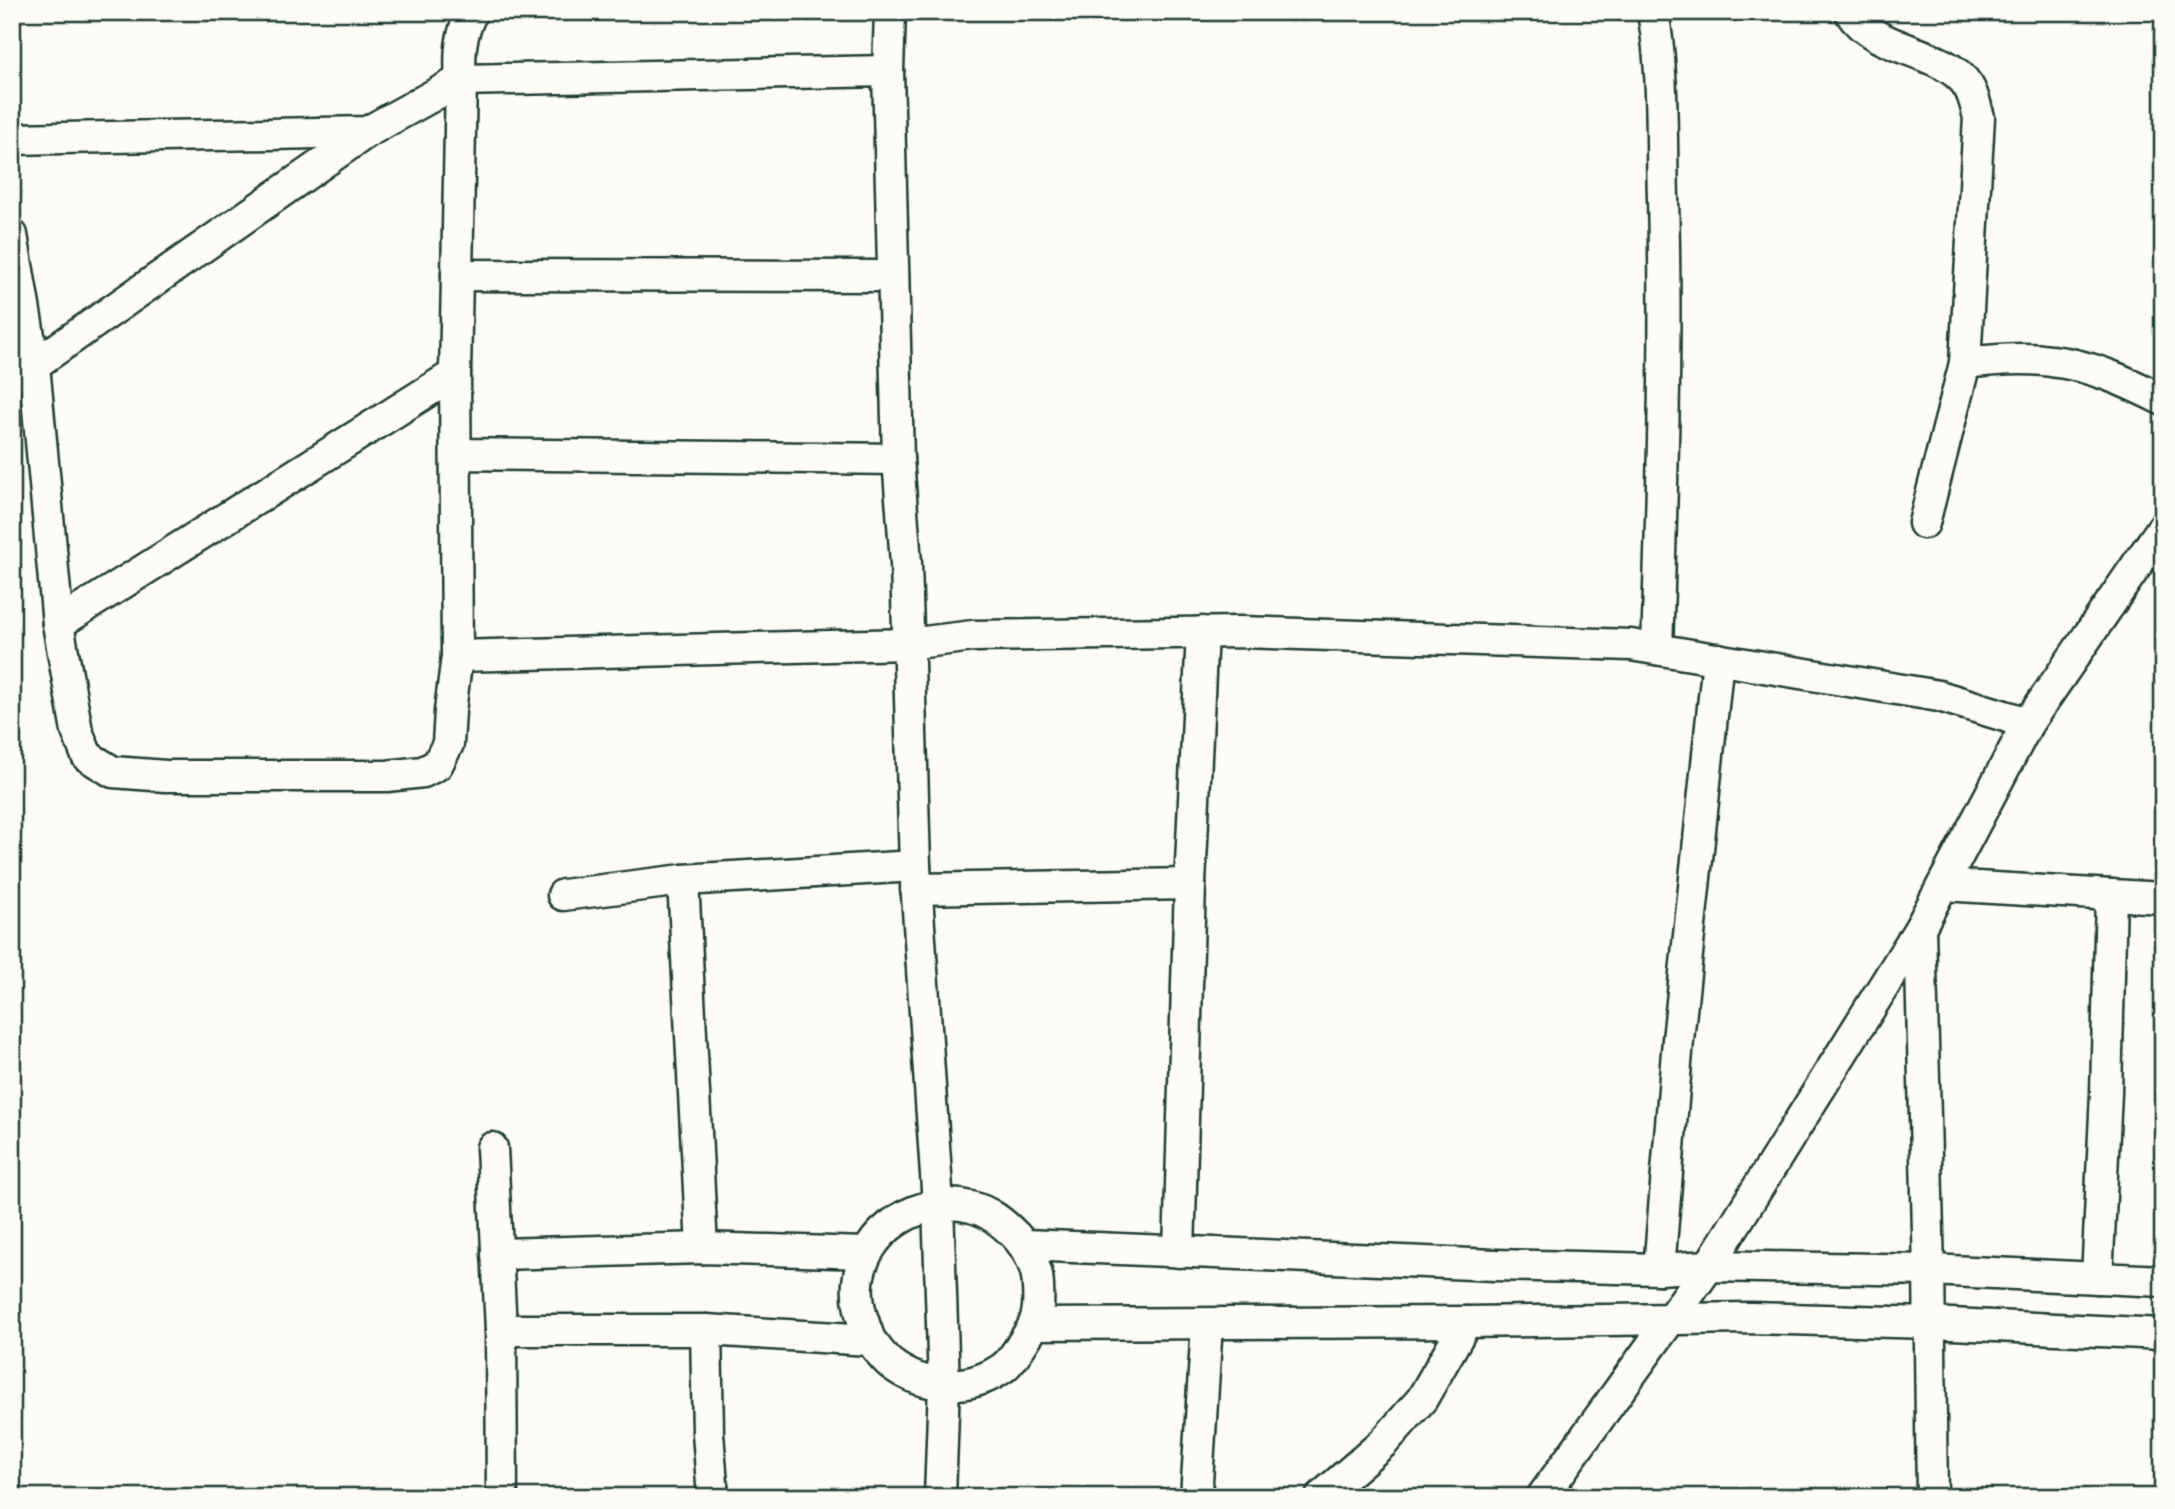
<svg xmlns="http://www.w3.org/2000/svg" width="2175" height="1509" font-family="'Indie Flower',sans-serif">
<style>
.lines{fill:none;stroke-linecap:round;stroke-linejoin:round}
.street-casing{stroke:#1f3d34;stroke-width:35}
.street{stroke:#fdfcf7;stroke-width:30}
</style>
<rect width="100%" height="100%" fill="#fdfcf7"/>
<filter id="ink" filterUnits="userSpaceOnUse"><feTurbulence type="fractalNoise" baseFrequency=".0143" numOctaves="2"/><feDisplacementMap in="SourceGraphic" scale="14" xChannelSelector="R" yChannelSelector="G"/><feConvolveMatrix kernelMatrix="1 2 1 2 8 2 1 2 1" color-interpolation-filters="sRGB"/></filter>
<g filter="url(#ink)">
<g class="lines">
<g class="street-casing">
<g id="street">
<polyline points="890,12 888,71 898,459 906,563 915,866 938,1204 944,1385 940,1497"/>
<path d="M1653 12C1664 72 1661 137 1663 198 1667 348 1662 499 1657 649"/>
<path d="M1850 12C1874 52 1945 49 1968 86 1974 95 1976 108 1979 117L1965 363 1924 523"/>
<polyline points="12,139 367,132 461,80 888,71"/>
<path d="M12 235 34 365 58 624 77 731 87 756 113 772 166 776H387L423 772 437 765 448 744 450 711 457 656 455 374 461 80C459 54 460 35 472 12"/>
<polyline points="457,275 893,276"/>
<path d="M1965 363C1993 360 2022 357 2051 361 2090 365 2128 382 2163 400"/>
<polyline points="12,376 34,365 367,132"/>
<polyline points="457,454 898,459"/>
<polyline points="58,624 455,374"/>
<polyline points="457,656 908,644 973,636 1241,632 1631,645 1939,696 2028,723"/>
<polyline points="683,880 702,1248"/>
<polyline points="1943,885 2163,898"/>
<polyline points="916,889 1190,884"/>
<polyline points="563,895 683,880 915,866"/>
<polyline points="1920,928 1929,1270 1932,1497"/>
<polyline points="492,1148 501,1330 502,1497"/>
<polyline points="1025,1245 1495,1265 1659,1269 1709,1266 1929,1270 2163,1281"/>
<polyline points="1179,1252 1190,884 1202,632"/>
<polyline points="497,1254 702,1248 866,1253"/>
<polyline points="1659,1269 1678,1040 1718,659"/>
<polyline points="2097,1278 2106,1093 2111,895"/>
<polyline points="1035,1324 1466,1322 1751,1318 1930,1323 2163,1334"/>
<path d="M501 1330H706L870 1340C876 1347 883 1358 891 1364 924 1389 970 1392 1004 1367 1014 1359 1022 1343 1029 1333 1039 1318 1039 1304 1038 1287 1038 1268 1028 1249 1015 1235 1003 1223 989 1211 971 1207 921 1194 863 1230 858 1283 856 1304 863 1321 870 1340"/>
<polyline points="706,1330 708,1433 713,1497"/>
<polyline points="1196,1497 1207,1324"/>
<polyline points="1321,1497 1383,1443 1422,1399 1466,1322"/>
<polyline points="1542,1497 1709,1266 1920,928 2028,723 2163,527"/>
</g>
</g>
<use href="#street" class="street"/>
</g>
</g>
<rect width="2175" height="1509" fill="none" stroke="#fdfcf7" stroke-width="42"/>
<rect x="21" y="21" width="2133" height="1467" fill="none" stroke="#1f3d34" stroke-width="2.5" filter="url(#ink)"/>
</svg>
